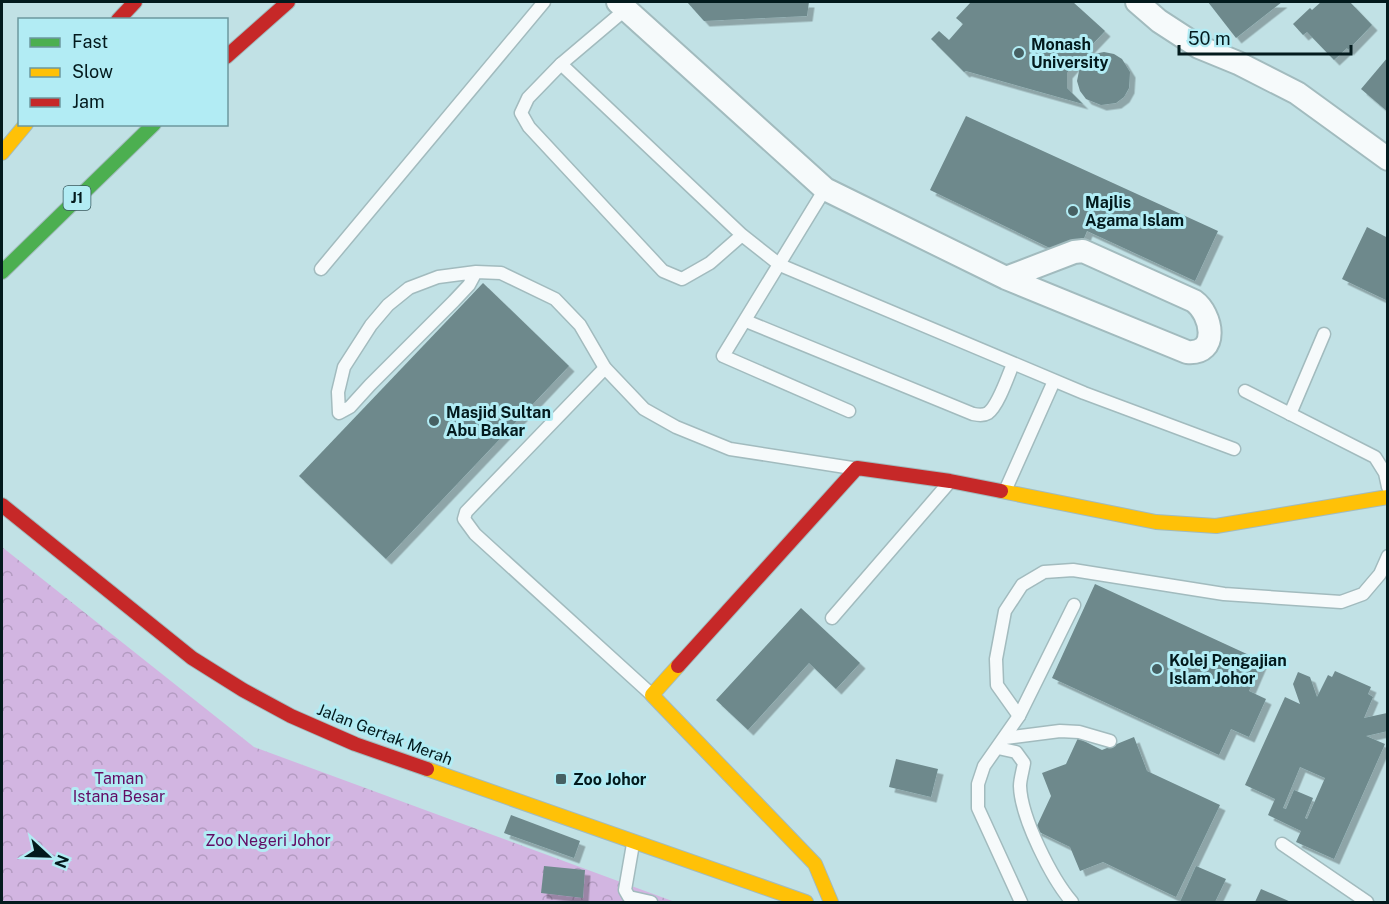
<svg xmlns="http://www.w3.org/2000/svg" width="1389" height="904" font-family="'Public Sans',sans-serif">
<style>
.park{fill:url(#park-crowns)}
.building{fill:#6e898c;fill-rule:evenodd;filter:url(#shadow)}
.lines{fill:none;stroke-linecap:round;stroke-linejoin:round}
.lane-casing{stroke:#a2bbbe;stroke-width:15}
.street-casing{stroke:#a2bbbe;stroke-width:26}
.fast-casing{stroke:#a2bbbe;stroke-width:16}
.slow-casing{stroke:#a2bbbe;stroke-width:16}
.jam-casing{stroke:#a2bbbe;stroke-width:16}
.lane{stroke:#f6fafb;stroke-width:12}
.street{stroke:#f6fafb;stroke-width:22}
.fast{stroke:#4caf50;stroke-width:14}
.slow{stroke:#ffc107;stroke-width:14}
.jam{stroke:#c62828;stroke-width:14}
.poi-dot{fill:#466063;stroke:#b2ecf4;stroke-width:2}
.labels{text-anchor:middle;stroke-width:6;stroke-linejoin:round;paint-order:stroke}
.shield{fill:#b2ecf4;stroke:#38595e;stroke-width:1.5}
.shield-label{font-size:15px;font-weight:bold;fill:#031a1d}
.poi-label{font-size:16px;font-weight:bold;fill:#031a1d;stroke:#b2ecf4;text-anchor:start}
.street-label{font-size:16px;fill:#031a1d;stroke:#b2ecf4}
.park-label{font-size:16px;fill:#630c64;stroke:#b2ecf4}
</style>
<defs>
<pattern id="park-crowns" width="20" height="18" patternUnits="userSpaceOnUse" patternTransform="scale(1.5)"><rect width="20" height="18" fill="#d2b5e1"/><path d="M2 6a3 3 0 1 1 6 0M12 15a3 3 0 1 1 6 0" fill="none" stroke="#b39bc1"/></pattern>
<filter id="shadow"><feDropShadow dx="5.5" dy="5.5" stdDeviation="0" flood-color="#0004"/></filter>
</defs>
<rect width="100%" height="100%" fill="#c1e1e5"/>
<polygon class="park" points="2,547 254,747 675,902 2,902"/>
<g class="building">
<polygon points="687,2 809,2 807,16 704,21"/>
<polygon points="971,2 1073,2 1105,31 1088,49 1094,54 1104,52 1114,54 1122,59 1130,72 1129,88 1124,97 1116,103 1101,105 1086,99 1080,91 1077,81 1079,71 1073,66 1067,73 1067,88 1083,104 966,71 964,72 931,39 939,31 949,40 963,24 956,18"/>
<polygon points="1208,2 1282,2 1236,38"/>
<polygon points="1321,2 1350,2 1372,25 1348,50 1347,48 1334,60 1307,32 1303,35 1293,24 1310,8 1312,10"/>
<polygon points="1388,57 1388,112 1361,89"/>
<polygon points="966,116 1218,231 1195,281 1087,231 1082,243 1056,251 930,190"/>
<polygon points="1367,227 1388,238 1388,301 1342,279"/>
<polygon points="483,283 569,366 386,559 299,476"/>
<polygon points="1095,584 1262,661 1249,691 1266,699 1249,737 1231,729 1219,755 1052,678"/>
<polygon points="801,608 860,663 836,689 809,663 748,730 716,700"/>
<path d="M1335 671 1371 687 1368 694 1373 697 1364 718 1387 713 1388 731 1366 736 1385 744 1334 859 1296 842 1301 831 1268 815 1275 799 1245 785 1285 697 1300 704 1293 684 1298 672 1310 677 1317 697 1328 675 1332 677ZM1300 767 1325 778 1307 819 1305 818 1313 798 1294 790 1286 809 1283 808Z"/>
<polygon points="1134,737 1147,771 1220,805 1176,897 1103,862 1080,871 1070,847 1035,830 1051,796 1042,773 1066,764 1078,738 1102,750"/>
<polygon points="896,759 938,769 931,797 889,787"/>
<polygon points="511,815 580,841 574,858 504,833"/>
<polygon points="544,866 585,870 583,898 541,893"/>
<polygon points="1196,866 1226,879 1215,902 1180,902"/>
<polygon points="1261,889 1291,902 1255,902"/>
</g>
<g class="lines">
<g class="lane-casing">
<g id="lane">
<polyline points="561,64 626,9 627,5"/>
<polyline points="825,189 723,356 849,411"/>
<polyline points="742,235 710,263 682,279 663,271 529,127 521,113 528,98 561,64 742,235 780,265 1084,393 1234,449"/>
<polyline points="321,269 544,2"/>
<polyline points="476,272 469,285 454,301 370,385 350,407 339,413 338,392 344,367 371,325 388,305 409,288 438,277 476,272 501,273 555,299 580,325 605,368 644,409 676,427 730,449 852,468"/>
<path d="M746 321 973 414C978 415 983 416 988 413 998 406 1008 376 1013 364"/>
<polyline points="605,368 466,512 464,519 475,534 651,694"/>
<polyline points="1245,391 1375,457 1385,473 1388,487"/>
<polyline points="1290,414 1324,334"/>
<polyline points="1005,491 1054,381"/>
<polyline points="832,618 947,485"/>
<polyline points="1019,716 997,685 996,659 1005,611 1022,585 1044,572 1073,570 1224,594 1341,602 1363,594 1380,574 1388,556"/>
<polyline points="1005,738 1060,731 1079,732 1110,741"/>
<path d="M998 748 1016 752 1024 763C1023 770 1020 779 1020 786 1021 818 1052 879 1072 902"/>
<polyline points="633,844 625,890 629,897 651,902"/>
<polyline points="1282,844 1367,902"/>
<polyline points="1021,902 978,808 978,784 984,766 1019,716 1074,605"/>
</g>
</g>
<g class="street-casing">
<g id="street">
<path d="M618 2 825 189 1006 278 1187 352C1220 355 1212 314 1194 301L1083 251 1074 252 1006 278"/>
<polyline points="1137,2 1159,21 1199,47 1238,63 1297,93 1388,159"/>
</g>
</g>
<g class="fast-casing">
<polyline id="fast" points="2,272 154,124"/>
</g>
<g class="slow-casing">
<g id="slow">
<polyline points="2,153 26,124"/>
<polyline points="1001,491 1156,522 1216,526 1388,497"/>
<polyline points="678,666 652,695 815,864 831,902"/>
<polyline points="427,769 806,902"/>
</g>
</g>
<g class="jam-casing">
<g id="jam">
<polyline points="118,20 135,2"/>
<polyline points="226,57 288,2"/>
<polyline points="2,505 192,658 243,690 291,716 355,744 427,769"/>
<polyline points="678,666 857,468 950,481 1001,491"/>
</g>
</g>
<use href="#lane" class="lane"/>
<use href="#street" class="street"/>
<use href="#fast" class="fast"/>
<use href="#slow" class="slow"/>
<use href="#jam" class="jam"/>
</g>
<g class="poi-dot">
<circle cx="1019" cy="53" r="6"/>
<circle cx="1073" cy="211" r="6"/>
<circle cx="434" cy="421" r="6"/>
<circle cx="1157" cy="669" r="6"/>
<rect x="555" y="773" width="12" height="12" rx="3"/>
</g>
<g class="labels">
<rect class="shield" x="63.5" y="186" width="27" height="24" rx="4.5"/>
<g class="shield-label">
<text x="77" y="203">J1</text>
</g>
<g class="poi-label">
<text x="1031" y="50">Monash<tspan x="1031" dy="18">University</tspan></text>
<text x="1085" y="208">Majlis<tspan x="1085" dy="18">Agama Islam</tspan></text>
<text x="446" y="418">Masjid Sultan<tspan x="446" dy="18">Abu Bakar</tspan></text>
<text x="1169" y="666">Kolej Pengajian<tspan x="1169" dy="18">Islam Johor</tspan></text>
<text x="573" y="785">Zoo Johor</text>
</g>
<g class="street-label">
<text transform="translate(385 734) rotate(21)" y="6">Jalan Gertak Merah</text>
</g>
<g class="park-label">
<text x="119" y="784">Taman<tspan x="119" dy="18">Istana Besar</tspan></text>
<text x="268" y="846">Zoo Negeri Johor</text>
</g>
</g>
<rect width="1389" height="904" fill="none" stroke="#031a1d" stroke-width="6"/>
<rect x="18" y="18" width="210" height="108" fill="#b2ecf4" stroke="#6c989e" stroke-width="1.5"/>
<rect x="30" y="38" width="30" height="9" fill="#4caf50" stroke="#6c989e" stroke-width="1.5"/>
<text x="72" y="48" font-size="18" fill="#031a1d">Fast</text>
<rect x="30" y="68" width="30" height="9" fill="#ffc107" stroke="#6c989e" stroke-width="1.5"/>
<text x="72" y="78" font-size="18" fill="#031a1d">Slow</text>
<rect x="30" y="98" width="30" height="9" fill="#c62828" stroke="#6c989e" stroke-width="1.5"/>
<text x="72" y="108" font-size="18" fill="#031a1d">Jam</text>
<g transform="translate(48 856) rotate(112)" stroke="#b2ecf4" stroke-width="4.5" paint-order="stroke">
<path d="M0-4.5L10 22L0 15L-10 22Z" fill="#031a1d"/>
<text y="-9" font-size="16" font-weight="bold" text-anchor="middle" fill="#031a1d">N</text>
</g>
<path d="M1179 45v9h172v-9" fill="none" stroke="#031a1d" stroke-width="3"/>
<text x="1188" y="45" font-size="18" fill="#031a1d" stroke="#b2ecf4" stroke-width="4.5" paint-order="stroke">50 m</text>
</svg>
